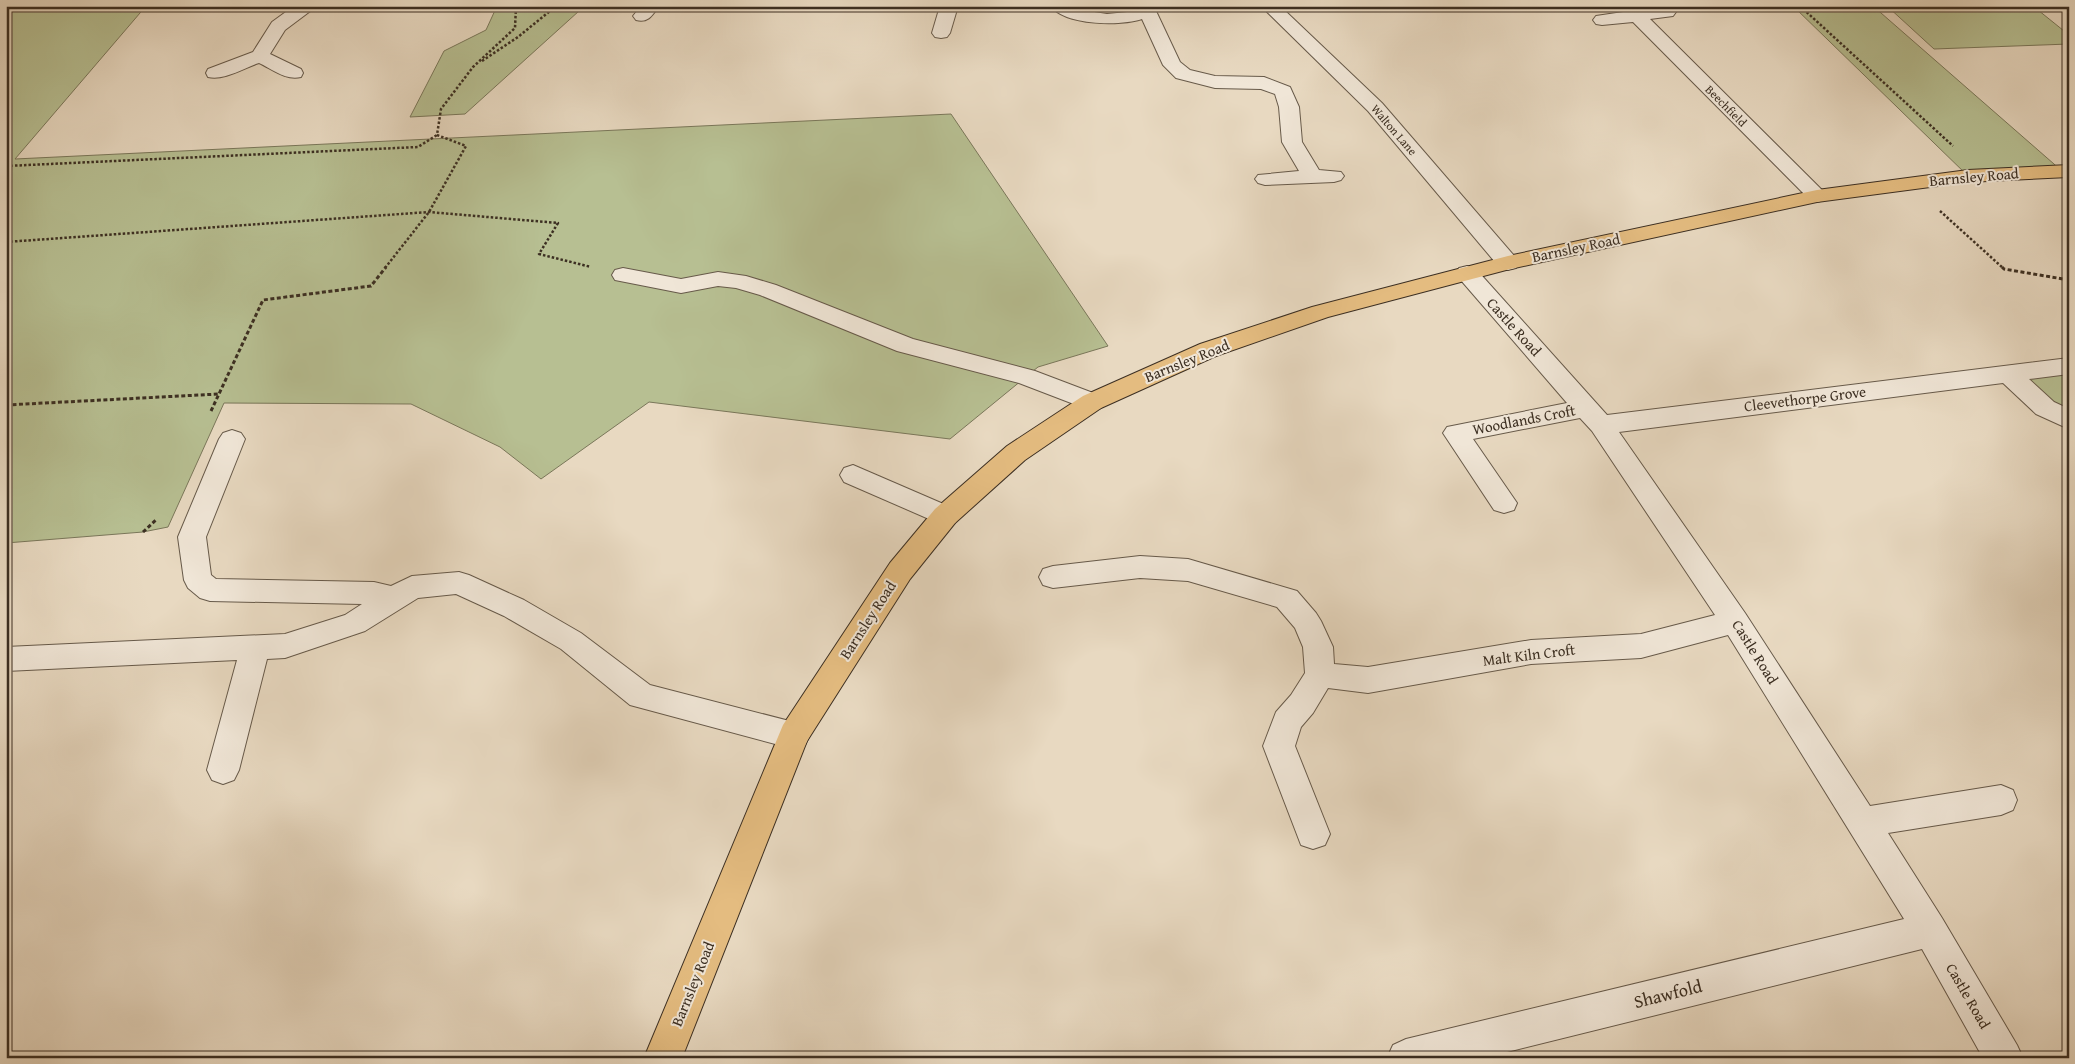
<svg xmlns="http://www.w3.org/2000/svg" width="2075" height="1064" font-family="'Gentium Book Plus',serif">
<style>
.green{fill:#b7bf92;stroke:#7a775a}
.lines{fill:none;stroke-linecap:round;stroke-linejoin:round}
.minor-casing{stroke:#675a4a;stroke-width:2}
.major-casing{stroke:#3c2f22;stroke-width:2}
.path-far1{stroke:#3c2f22;stroke-width:2.5;stroke-dasharray:2.5 2;stroke-linecap:butt}
.path{stroke:#3c2f22;stroke-width:3;stroke-dasharray:4 2.5;stroke-linecap:butt}
.minor{fill:#f0e6d7;fill-rule:evenodd}
.major{fill:#e4bc80;fill-rule:evenodd}
.labels{text-anchor:middle;stroke-width:4;stroke-linejoin:round;paint-order:stroke}
.far-street-label{font-size:12px;fill:#3c2f22;stroke:#f0e6d7}
.street-label{font-size:15px;fill:#3c2f22;stroke:#f0e6d7}
.near-street-label{font-size:18px;fill:#3c2f22;stroke:#f0e6d7}
</style>
<rect width="100%" height="100%" fill="#e8d9c1"/>
<filter id="stains"><feTurbulence type="fractalNoise" baseFrequency=".004" numOctaves="4"/><feColorMatrix values="0 0 0 0 .2 0 0 0 0 .09 0 0 0 0 .02 0 0 0 .5 -.17"/></filter>
<radialGradient id="worn" r=".72"><stop offset=".6" stop-color="#630" stop-opacity="0"/><stop offset="1" stop-color="#630" stop-opacity=".3"/></radialGradient>
<g class="green">
<polygon points="6,6 146,6 15,159 951,114 1108,346 1038,367 950,439 649,402 541,479 500,447 411,404 224,403 168,527 143,532 6,543"/>
<polygon points="497,6 597,6 579,11 465,114 410,117 444,51 486,30"/>
<polygon points="1793,6 1873,6 2062,171 1968,176"/>
<polygon points="1887,6 2033,6 2069,35 2069,44 1934,49"/>
<polygon points="2069,366 2069,420 2009,374"/>
</g>
<g class="lines">
<g class="minor-casing">
<g id="minor">
<path d="M294 6H317L285 30 270 54 301 69 303 73 301 77C286 81 272 69 259 63 244 68 224 81 208 77L206 73 208 69 253 52 272 22Z"/>
<path d="M641 6H659C652 16 648 23 636 20L633 16Z"/>
<polygon points="940,6 958,6 950,33 947,37 941,38 935,37 932,33"/>
<path d="M1051 6H1075L1088 11 1107 14 1127 12 1140 6H1161L1156 11 1180 62 1190 70 1215 76 1264 77 1290 87 1299 107 1302 142 1319 170 1341 172 1344 176 1341 180 1334 182 1265 185 1258 183 1255 179 1258 175 1299 171 1282 142 1279 107 1275 94 1261 89 1215 88 1176 78 1163 65 1142 19C1122 26 1065 26 1051 6Z"/>
<polygon points="1261,6 1280,6 1382,103 1516,258 1519,263 1516,268 1508,270 1500,268 1368,111"/>
<polygon points="1618,6 1637,6 1641,10 1667,7 1673,8 1676,12 1673,16 1650,19 1824,192 1828,196 1824,200 1817,202 1810,200 1633,22 1602,25 1596,24 1593,20 1596,16 1623,12"/>
<polygon points="1467,266 1475,268 1607,415 2069,358 2069,374 2029,379 2054,402 2069,409 2069,429 2036,414 2003,383 1619,432 1745,613 1870,806 2001,785 2013,790 2017,800 2013,810 2001,815 1888,833 1942,918 2017,1045 2023,1058 1983,1058 1922,949 1483,1058 1387,1058 1393,1045 1406,1039 1904,919 1728,635 1641,658 1531,664 1368,693 1328,688 1313,713 1301,727 1295,746 1330,834 1325,845 1313,849 1301,845 1263,746 1276,712 1291,695 1305,673 1303,647 1295,628 1277,607 1188,581 1140,578 1053,588 1043,585 1039,577 1043,569 1053,566 1140,556 1188,559 1297,591 1316,613 1321,621 1333,647 1334,664 1368,667 1531,640 1641,634 1715,615 1592,431 1580,418 1473,439 1517,503 1514,510 1504,513 1494,510 1443,433 1447,427 1567,403 1459,278 1456,273 1459,268"/>
<polygon points="623,268 681,279 718,272 746,276 776,285 913,339 1035,371 1101,396 1105,402 1101,408 1092,411 1019,383 897,351 760,295 736,288 718,286 681,293 615,280 612,275 615,270"/>
<polygon points="232,430 241,433 245,439 206,537 211,575 216,579 374,582 391,586 412,576 459,572 469,575 524,600 581,633 650,685 805,725 810,735 805,745 794,749 630,705 561,649 504,616 456,594 418,598 365,631 285,658 267,659 239,770 234,780 223,784 212,780 207,770 237,660 6,671 6,647 285,634 345,615 362,604 210,601 200,598 188,588 184,580 178,537 219,439 223,433"/>
<polygon points="853,465 955,509 959,516 955,523 945,526 844,482 840,475 844,468"/>
</g>
</g>
<g class="major-casing">
<polygon id="major" points="2069,165 2069,177 1968,182 1817,202 1510,269 1328,317 1216,356 1101,408 1025,460 955,523 910,579 807,741 682,1058 644,1058 783,725 890,563 935,509 1007,446 1083,396 1200,344 1312,307 1508,256 1817,190 1968,170"/>
</g>
<g class="path-far1">
<polyline points="1800,6 1953,146"/>
<polyline points="482,61 518,37 550,11 561,6"/>
<polyline points="6,144 10,144 6,150"/>
<polyline points="6,166 418,147 437,135"/>
<polyline points="1940,211 2003,268"/>
<polyline points="6,242 429,212 558,223 539,254 591,267"/>
<polyline points="385,268 429,212 466,146 437,135 441,109 473,67 515,28 516,6"/>
</g>
<g class="path">
<polyline points="2002,267 2004,269 2069,280"/>
<polyline points="6,405 219,394"/>
<polyline points="211,411 263,300 371,286 386,267"/>
<polyline points="143,532 157,519"/>
</g>
<use href="#minor" class="minor"/>
<use href="#major" class="major"/>
</g>
<g class="labels">
<g class="far-street-label">
<text transform="translate(1726 106) rotate(45)" y="4">Beechfield</text>
<text transform="translate(1394 130) rotate(49)" y="4">Walton Lane</text>
</g>
<g class="street-label">
<text transform="translate(1974 177) rotate(-5)" y="5">Barnsley Road</text>
<text transform="translate(1576 248) rotate(-12)" y="5">Barnsley Road</text>
<text transform="translate(1514 327) rotate(48)" y="5">Castle Road</text>
<text transform="translate(1187 361) rotate(-22)" y="5">Barnsley Road</text>
<text transform="translate(1805 399) rotate(-7)" y="5">Cleevethorpe Grove</text>
<text transform="translate(1524 420) rotate(-11)" y="5">Woodlands Croft</text>
<text transform="translate(868 620) rotate(-57)" y="5">Barnsley Road</text>
<text transform="translate(1755 652) rotate(58)" y="5">Castle Road</text>
<text transform="translate(1529 655) rotate(-7)" y="5">Malt Kiln Croft</text>
<text transform="translate(693 984) rotate(-68)" y="5">Barnsley Road</text>
<text transform="translate(1968 996) rotate(60)" y="5">Castle Road</text>
</g>
<g class="near-street-label">
<text transform="translate(1668 994) rotate(-14)" y="6">Shawfold</text>
</g>
</g>
<rect width="2075" height="1064" fill="none" stroke="#e8d9c1" stroke-width="25"/>
<rect x="8" y="8" width="2060" height="1049" fill="none" stroke="#3c2f22" stroke-width="2.5"/>
<rect x="12" y="12" width="2050" height="1039" fill="none" stroke="#3c2f22"/>
<rect width="100%" height="100%" filter="url(#stains)"/>
<rect width="100%" height="100%" fill="url(#worn)"/>
</svg>
